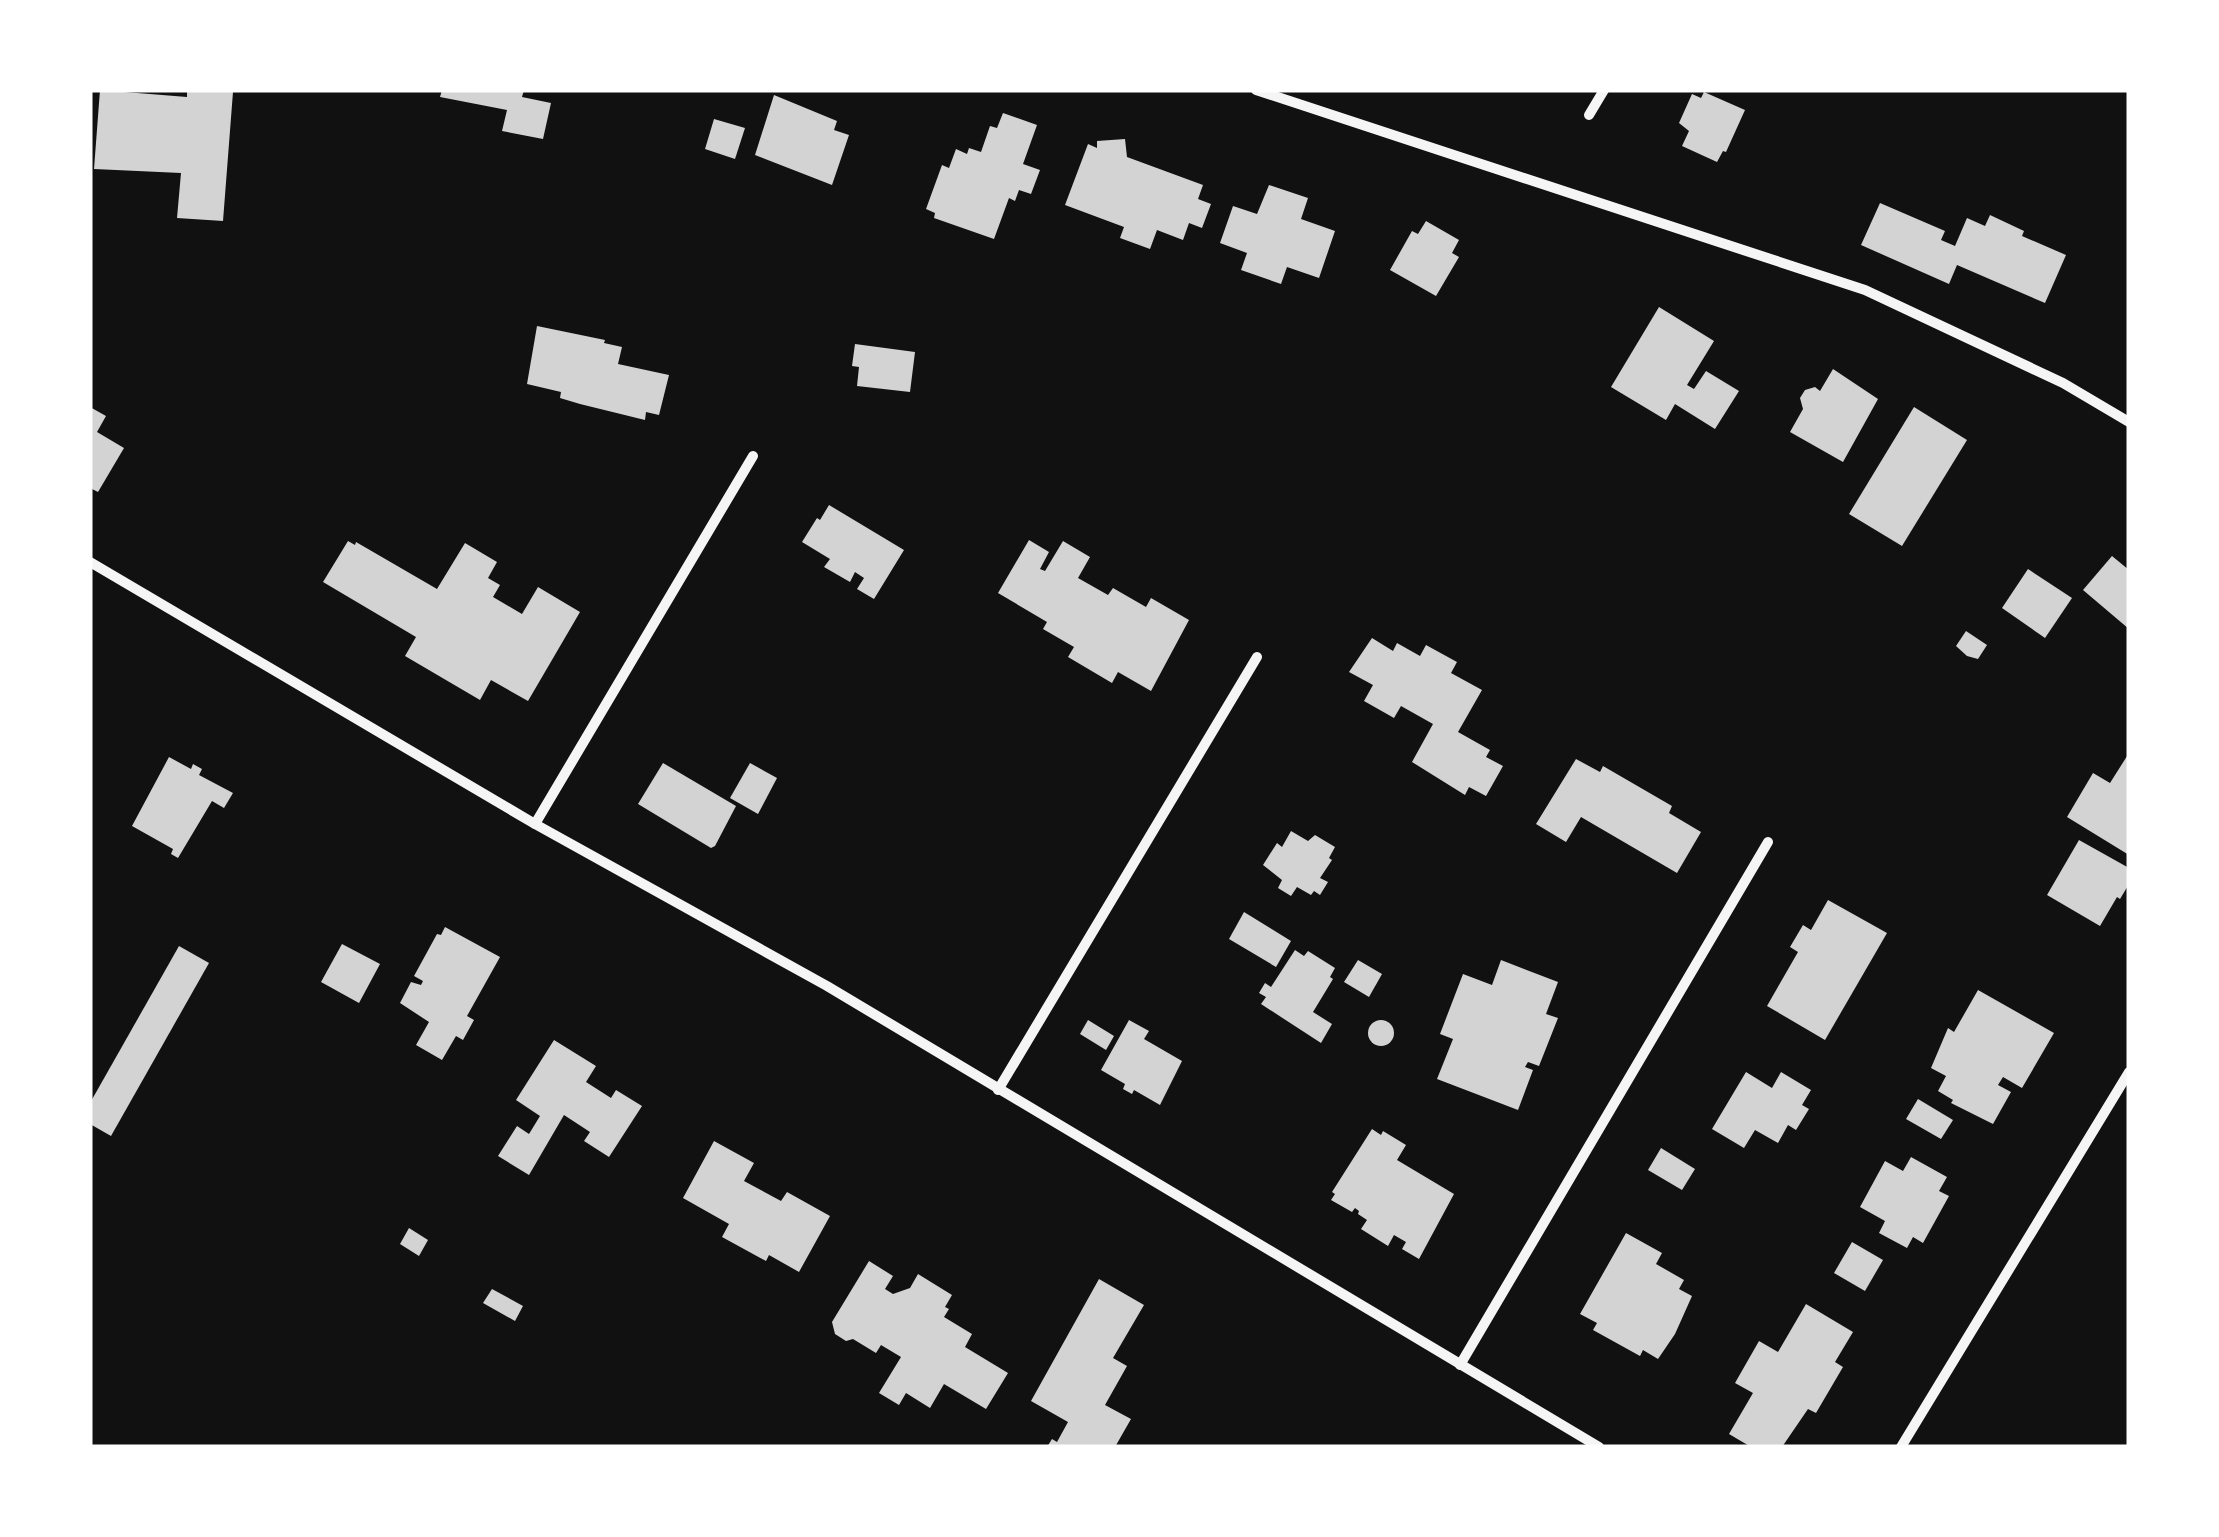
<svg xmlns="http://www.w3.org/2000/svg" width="2219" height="1537" font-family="'Roboto Condensed',sans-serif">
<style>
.building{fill:#d3d3d3}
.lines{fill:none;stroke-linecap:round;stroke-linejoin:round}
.minor{stroke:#f5f5f5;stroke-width:10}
</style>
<rect width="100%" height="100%" fill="#111"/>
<g class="building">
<polygon points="100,90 187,97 187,90 233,92 223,221 177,218 181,173 94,169"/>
<polygon points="442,90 524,90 522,97 551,103 543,139 502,131 507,110 440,97"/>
<polygon points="1704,92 1745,110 1726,152 1723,151 1717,162 1682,146 1689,131 1679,123 1692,94 1701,98"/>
<polygon points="774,95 837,121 834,130 849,135 832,185 755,155"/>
<polygon points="1003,113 1037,125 1023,164 1040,170 1031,194 1019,190 1015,201 1009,198 994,239 934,218 935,213 926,209 942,165 949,168 956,149 967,154 969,148 981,152 990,126 997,128"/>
<polygon points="714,119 745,128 735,159 705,149"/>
<polygon points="1125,139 1127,157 1203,185 1198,199 1211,204 1202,228 1189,223 1183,240 1157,230 1150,249 1120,238 1124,227 1065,205 1088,144 1097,148 1097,141"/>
<polygon points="1269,185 1308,198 1301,219 1335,231 1319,278 1287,267 1281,284 1241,270 1247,253 1220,243 1233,206 1257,214"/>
<polygon points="1880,203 1945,231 1941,240 1955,246 1967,218 1985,226 1990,215 2024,231 2022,236 2066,255 2045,303 1957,265 1949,284 1861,245"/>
<polygon points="1426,221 1459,240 1452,253 1459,257 1436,296 1390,270 1412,231 1418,234"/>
<polygon points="1659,307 1714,341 1687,385 1694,389 1706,371 1739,391 1715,429 1675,404 1666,420 1611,387"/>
<polygon points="537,326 605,340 604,343 622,347 618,364 669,375 659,415 646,412 645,420 580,404 560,398 561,392 527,384"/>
<polygon points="855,344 915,352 910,392 857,386 859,367 852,366"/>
<polygon points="1833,369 1878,399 1843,462 1790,432 1803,409 1800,398 1805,390 1815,387 1820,391"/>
<polygon points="90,407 106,416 97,432 124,448 98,492 90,488"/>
<polygon points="1914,407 1967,440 1902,546 1849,514"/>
<polygon points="829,505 904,550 874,599 857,589 864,578 855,572 850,582 824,567 830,559 802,542 817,518 820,520"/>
<polygon points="1029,540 1049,552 1040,569 1045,571 1063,541 1090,557 1078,578 1108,595 1113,588 1146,607 1151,598 1189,620 1151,691 1118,672 1112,683 1068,657 1074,647 1043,629 1047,622 998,593"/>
<polygon points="348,541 355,545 356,542 437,589 465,543 497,562 488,578 500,585 493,597 522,614 538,587 580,612 528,701 491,680 480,700 405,656 416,637 323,582"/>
<polygon points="2112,556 2129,570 2129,629 2083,590"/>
<polygon points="2028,569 2072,598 2045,638 2002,608"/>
<polygon points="1966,631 1987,645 1978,659 1967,656 1956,646"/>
<polygon points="1372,638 1393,651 1397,643 1420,656 1426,645 1457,662 1451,673 1482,690 1458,732 1490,750 1486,757 1503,766 1486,796 1469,787 1465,795 1412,762 1433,724 1401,706 1394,718 1364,701 1373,685 1349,672"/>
<polygon points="2129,753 2129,855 2067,817 2093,773 2110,783"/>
<polygon points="169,757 191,769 193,764 202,769 199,775 233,793 224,808 212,801 178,858 171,854 173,849 132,826"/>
<polygon points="1576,759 1600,772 1603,766 1672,806 1669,813 1701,832 1677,873 1581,817 1566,842 1536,824"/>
<polygon points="663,763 736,806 715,846 711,848 638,804"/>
<polygon points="750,763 777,778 758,814 730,798"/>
<polygon points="1291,831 1308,841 1315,835 1335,847 1329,858 1332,860 1320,878 1328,882 1320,895 1314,891 1311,895 1297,887 1291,896 1278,888 1282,880 1263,865 1277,843 1282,847"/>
<polygon points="2079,840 2129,868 2129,884 2120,899 2117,897 2100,926 2047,895"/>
<polygon points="1828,900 1887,933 1825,1040 1767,1006 1798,952 1790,947 1803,925 1811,930"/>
<polygon points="1244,912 1291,941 1276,967 1229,939"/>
<polygon points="445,927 500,957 467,1016 474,1020 463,1040 456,1036 442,1060 416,1045 429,1022 400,1003 411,982 421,985 423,981 414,976 437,934 441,935"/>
<polygon points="342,944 380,964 359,1003 321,982"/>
<polygon points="179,946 209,963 111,1136 90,1124 90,1103"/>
<polygon points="1295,950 1304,956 1308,951 1335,968 1330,977 1333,979 1313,1012 1332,1024 1321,1043 1261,1004 1266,997 1259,993 1265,983 1271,987"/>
<polygon points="1358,960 1382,974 1369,997 1344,982"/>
<polygon points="1501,960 1558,982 1546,1014 1558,1018 1539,1066 1528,1062 1525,1067 1533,1070 1518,1110 1437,1079 1453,1039 1440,1034 1463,974 1492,985"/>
<polygon points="1978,990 2054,1033 2022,1088 2003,1077 1998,1085 2011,1092 1993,1124 1951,1103 1953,1100 1938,1091 1946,1076 1931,1068 1948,1028 1954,1032"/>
<circle cx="1381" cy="1033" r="13"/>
<polygon points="1088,1020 1114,1036 1106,1050 1080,1034"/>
<polygon points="1129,1020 1149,1031 1144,1039 1182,1061 1160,1105 1134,1090 1132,1094 1123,1089 1125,1084 1101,1070"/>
<polygon points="554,1040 596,1066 586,1082 611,1098 616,1090 642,1106 609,1157 584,1141 590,1132 564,1115 529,1175 498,1156 517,1126 529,1134 540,1116 516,1100"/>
<polygon points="1746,1072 1772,1088 1781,1072 1811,1090 1802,1105 1809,1109 1796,1130 1788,1125 1778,1143 1755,1130 1744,1148 1712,1129"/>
<polygon points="1918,1099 1953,1120 1941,1139 1906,1119"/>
<polygon points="1372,1129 1381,1135 1383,1131 1406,1145 1397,1160 1454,1194 1419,1259 1402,1249 1406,1242 1394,1235 1388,1246 1361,1229 1367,1220 1358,1214 1359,1211 1355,1208 1352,1212 1331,1200 1335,1194 1332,1192"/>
<polygon points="714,1141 754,1163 744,1181 781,1201 787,1192 830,1216 799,1272 769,1255 766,1261 722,1237 729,1224 683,1198"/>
<polygon points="1661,1148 1695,1169 1682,1190 1648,1170"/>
<polygon points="1911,1157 1947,1177 1939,1191 1949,1196 1923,1243 1913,1237 1907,1248 1879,1233 1885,1221 1860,1207 1885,1161 1903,1171"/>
<polygon points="409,1228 428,1240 419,1256 400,1244"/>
<polygon points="1626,1233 1662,1253 1656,1264 1684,1280 1679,1289 1692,1296 1675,1334 1658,1359 1643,1350 1640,1356 1593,1330 1597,1323 1580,1314"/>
<polygon points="1852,1242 1883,1260 1865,1291 1834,1273"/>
<polygon points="869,1261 893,1276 885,1289 893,1294 910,1288 918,1274 952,1295 945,1307 949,1309 944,1317 972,1334 965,1347 1008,1373 986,1409 944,1384 930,1408 906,1393 899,1405 879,1393 901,1357 881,1345 876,1353 853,1339 846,1341 835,1334 832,1322"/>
<polygon points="1099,1279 1144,1305 1113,1358 1127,1366 1105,1405 1131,1419 1115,1447 1047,1447 1052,1439 1057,1442 1068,1422 1031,1401"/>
<polygon points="492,1289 523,1306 515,1321 483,1303"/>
<polygon points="1806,1304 1853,1332 1835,1362 1843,1367 1816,1413 1808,1409 1782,1447 1751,1447 1729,1434 1753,1393 1735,1383 1759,1341 1778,1352"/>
</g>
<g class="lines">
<g class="minor">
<polyline points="1256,90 1865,290 2063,383 2129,422"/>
<polyline points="1589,115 1604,90"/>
<polyline points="90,562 535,824 827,986 1599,1447"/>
<polyline points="535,824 753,456"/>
<polyline points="998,1090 1257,657"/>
<polyline points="1460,1365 1768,842"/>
<polyline points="1901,1447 2129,1072"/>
</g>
</g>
<rect width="2219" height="1537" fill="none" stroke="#ffffff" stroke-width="185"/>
</svg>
